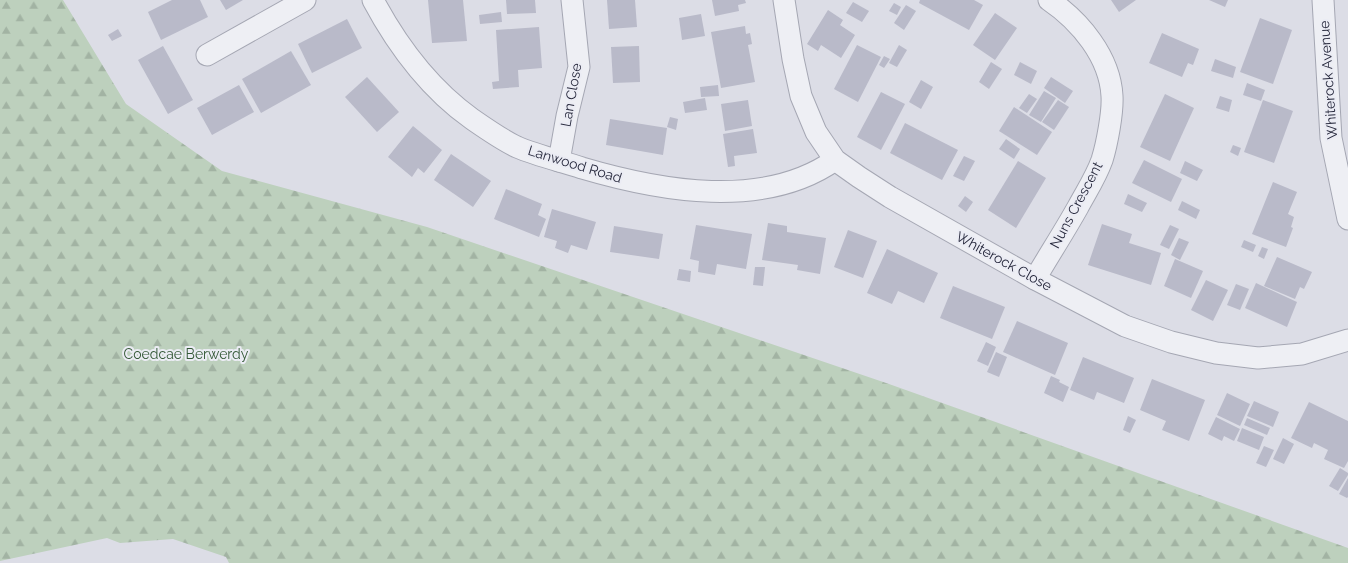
<svg xmlns="http://www.w3.org/2000/svg" width="1348" height="563" font-family="Raleway,sans-serif">
<style>
.forest{fill:url(#forest-firs)}
.building{fill:#b9bac9}
.lines{fill:none;stroke-linecap:round;stroke-linejoin:round}
.minor-casing{stroke:#a5a7b3;stroke-width:23}
.minor{stroke:#eeeff4;stroke-width:21}
.labels{text-anchor:middle;stroke-width:4;stroke-linejoin:round;paint-order:stroke}
.street-label{font-size:14px;fill:#26283c;stroke:#ebecf4}
.park-label{font-size:14px;fill:#335836;stroke:#ebecf4}
</style>
<defs>
<pattern id="forest-firs" width="22" height="20" patternUnits="userSpaceOnUse" patternTransform="scale(1.25)"><rect width="22" height="20" fill="#bdd0bd"/><path d="M5 1l3.5 6h-7zM16 11l3.5 6h-7z" fill="#a2b3a3"/></pattern>
</defs>
<rect width="100%" height="100%" fill="#dcdde6"/>
<polygon class="forest" points="0,0 63,0 126,104 222,171 427,227 889,384 1348,548 1348,563 229,563 226,557 173,539 120,543 107,538 0,561"/>
<g class="building">
<polygon points="172,0 200,0 208,17 161,40 148,12"/>
<polygon points="220,0 243,0 226,10"/>
<polygon points="428,0 463,0 467,41 432,43"/>
<polygon points="506,0 535,0 536,13 507,14"/>
<polygon points="607,0 635,0 637,27 609,29"/>
<polygon points="712,0 745,0 746,3 738,5 739,11 715,16"/>
<polygon points="920,0 974,0 983,5 969,30 919,3"/>
<polygon points="1111,0 1136,0 1119,12"/>
<polygon points="1209,0 1228,0 1225,7"/>
<polygon points="853,2 869,11 862,22 846,13"/>
<polygon points="894,3 901,7 897,15 889,11"/>
<polygon points="906,5 916,11 904,30 894,23"/>
<polygon points="828,10 843,20 840,25 855,35 841,58 821,45 818,51 807,44"/>
<polygon points="501,12 502,22 480,24 479,15"/>
<polygon points="995,13 1017,28 995,60 973,45"/>
<polygon points="701,14 705,36 682,40 679,18"/>
<polygon points="1260,18 1292,30 1273,84 1240,72"/>
<polygon points="347,19 362,48 312,73 298,44"/>
<polygon points="745,26 746,34 750,33 752,44 748,45 755,82 721,88 711,32"/>
<polygon points="539,27 542,68 518,70 519,87 493,89 492,82 499,81 496,30"/>
<polygon points="118,29 122,36 112,41 108,35"/>
<polygon points="1162,33 1199,49 1193,65 1188,63 1182,77 1149,63"/>
<polygon points="857,45 881,57 858,102 834,89"/>
<polygon points="899,45 907,50 897,67 889,63"/>
<polygon points="163,46 193,100 168,114 138,60"/>
<polygon points="639,46 640,82 613,83 611,47"/>
<polygon points="291,51 311,85 261,113 242,79"/>
<polygon points="884,56 890,59 884,68 879,65"/>
<polygon points="1215,59 1236,67 1233,78 1211,71"/>
<polygon points="991,62 1002,69 989,89 979,82"/>
<polygon points="1020,62 1037,71 1031,84 1014,75"/>
<polygon points="367,77 399,112 377,132 345,97"/>
<polygon points="1051,77 1073,91 1065,103 1044,88"/>
<polygon points="921,80 933,87 921,109 909,102"/>
<polygon points="1247,83 1265,90 1261,101 1243,95"/>
<polygon points="239,85 254,112 212,135 197,108"/>
<polygon points="718,85 719,96 701,97 700,87"/>
<polygon points="1044,91 1056,98 1041,122 1029,115"/>
<polygon points="881,92 905,104 881,150 857,137"/>
<polygon points="1029,94 1037,99 1027,113 1019,108"/>
<polygon points="1165,94 1194,108 1170,161 1140,147"/>
<polygon points="1220,96 1232,100 1229,112 1216,108"/>
<polygon points="705,98 707,110 685,113 683,102"/>
<polygon points="748,100 752,126 725,131 721,104"/>
<polygon points="1058,100 1069,107 1054,130 1042,122"/>
<polygon points="1263,100 1293,111 1274,163 1244,152"/>
<polygon points="1014,107 1052,132 1037,155 999,131"/>
<polygon points="670,117 678,119 676,130 667,127"/>
<polygon points="610,119 667,128 663,155 606,145"/>
<polygon points="905,123 958,150 942,180 890,153"/>
<polygon points="413,126 442,150 424,173 418,168 412,177 388,157"/>
<polygon points="753,129 757,153 734,156 735,166 728,167 723,134"/>
<polygon points="1006,139 1020,149 1014,159 999,149"/>
<polygon points="1233,145 1241,148 1238,156 1230,152"/>
<polygon points="451,154 491,181 473,207 434,180"/>
<polygon points="964,156 975,161 964,181 953,176"/>
<polygon points="1144,160 1182,179 1171,202 1132,183"/>
<polygon points="1018,161 1046,178 1016,228 988,210"/>
<polygon points="1185,161 1203,170 1197,181 1180,173"/>
<polygon points="1273,182 1297,192 1288,214 1294,217 1291,227 1293,228 1286,247 1252,234"/>
<polygon points="506,189 542,204 538,215 546,219 539,237 494,219"/>
<polygon points="1128,194 1147,203 1142,212 1124,204"/>
<polygon points="965,196 973,202 966,212 958,206"/>
<polygon points="1182,201 1200,210 1196,219 1178,210"/>
<polygon points="552,209 596,222 587,250 571,245 568,253 555,248 557,241 544,237"/>
<polygon points="768,223 787,226 787,232 826,238 820,274 797,270 798,265 762,260"/>
<polygon points="1102,224 1132,234 1129,243 1161,253 1151,285 1088,265"/>
<polygon points="696,225 752,234 746,269 717,264 715,275 698,272 699,261 690,259"/>
<polygon points="1170,225 1179,229 1169,249 1160,245"/>
<polygon points="614,226 663,234 659,259 610,252"/>
<polygon points="848,230 877,241 863,278 834,267"/>
<polygon points="1179,238 1189,242 1180,260 1171,255"/>
<polygon points="1244,240 1256,245 1253,252 1241,247"/>
<polygon points="1262,247 1268,249 1264,259 1258,256"/>
<polygon points="887,249 938,273 924,303 898,291 892,304 867,293"/>
<polygon points="1277,257 1312,272 1304,289 1300,287 1295,299 1264,286"/>
<polygon points="1175,259 1203,271 1191,298 1164,286"/>
<polygon points="755,267 765,267 763,286 753,285"/>
<polygon points="679,269 691,271 690,282 677,280"/>
<polygon points="1206,280 1228,290 1213,321 1191,310"/>
<polygon points="1256,283 1297,302 1287,327 1245,308"/>
<polygon points="1236,284 1249,289 1240,310 1227,305"/>
<polygon points="953,286 1005,307 992,339 940,318"/>
<polygon points="1017,321 1068,343 1055,375 1003,352"/>
<polygon points="986,342 996,347 988,366 977,361"/>
<polygon points="996,352 1007,357 999,377 987,372"/>
<polygon points="1083,357 1134,378 1124,403 1097,392 1094,400 1070,390"/>
<polygon points="1051,376 1060,380 1059,382 1069,387 1063,402 1044,393"/>
<polygon points="1152,379 1205,400 1189,441 1162,430 1166,421 1140,410"/>
<polygon points="1227,393 1250,404 1240,426 1217,415"/>
<polygon points="1254,401 1279,412 1273,427 1247,416"/>
<polygon points="1309,402 1348,421 1348,461 1344,468 1324,459 1328,450 1314,443 1312,448 1291,438"/>
<polygon points="1128,416 1136,420 1130,433 1123,430"/>
<polygon points="1216,417 1240,429 1234,441 1224,436 1222,441 1208,434"/>
<polygon points="1247,418 1270,428 1267,435 1244,425"/>
<polygon points="1242,428 1264,437 1259,450 1237,441"/>
<polygon points="1283,438 1294,444 1284,464 1273,459"/>
<polygon points="1264,446 1274,450 1266,467 1256,463"/>
<polygon points="1340,468 1348,473 1348,475 1338,491 1329,486"/>
<polygon points="1348,478 1348,497 1347,498 1339,494"/>
</g>
<g class="lines">
<g class="minor-casing">
<g id="minor">
<path d="M373 0C397 45 430 89 472 119 485 128 502 140 517 147 538 156 561 161 582 168 660 191 764 210 835 160"/>
<polyline points="784,0 793,59 801,96 816,132 835,160 859,177 890,197 1035,279 1125,326 1171,342 1216,353 1258,358 1302,354 1348,340"/>
<polyline points="1323,0 1331,138 1348,219"/>
<polyline points="207,55 305,0"/>
<polyline points="559,161 567,116 579,67 572,0"/>
<path d="M1035 279C1049 255 1064 232 1078 207 1086 192 1096 177 1102 160 1107 144 1113 112 1112 96 1110 57 1080 21 1049 0"/>
</g>
</g>
<use href="#minor" class="minor"/>
</g>
<g class="labels">
<g class="street-label">
<text transform="translate(1328 80) rotate(-94)" y="5">Whiterock Avenue</text>
<text transform="translate(571 95) rotate(-80)" y="5">Lan Close</text>
<text transform="translate(575 164) rotate(17)" y="5">Lanwood Road</text>
<text transform="translate(1076 205) rotate(-62)" y="5">Nuns Crescent</text>
<text transform="translate(1004 261) rotate(29)" y="5">Whiterock Close</text>
</g>
<g class="park-label">
<text x="186" y="359">Coedcae Berwerdy</text>
</g>
</g>
</svg>
